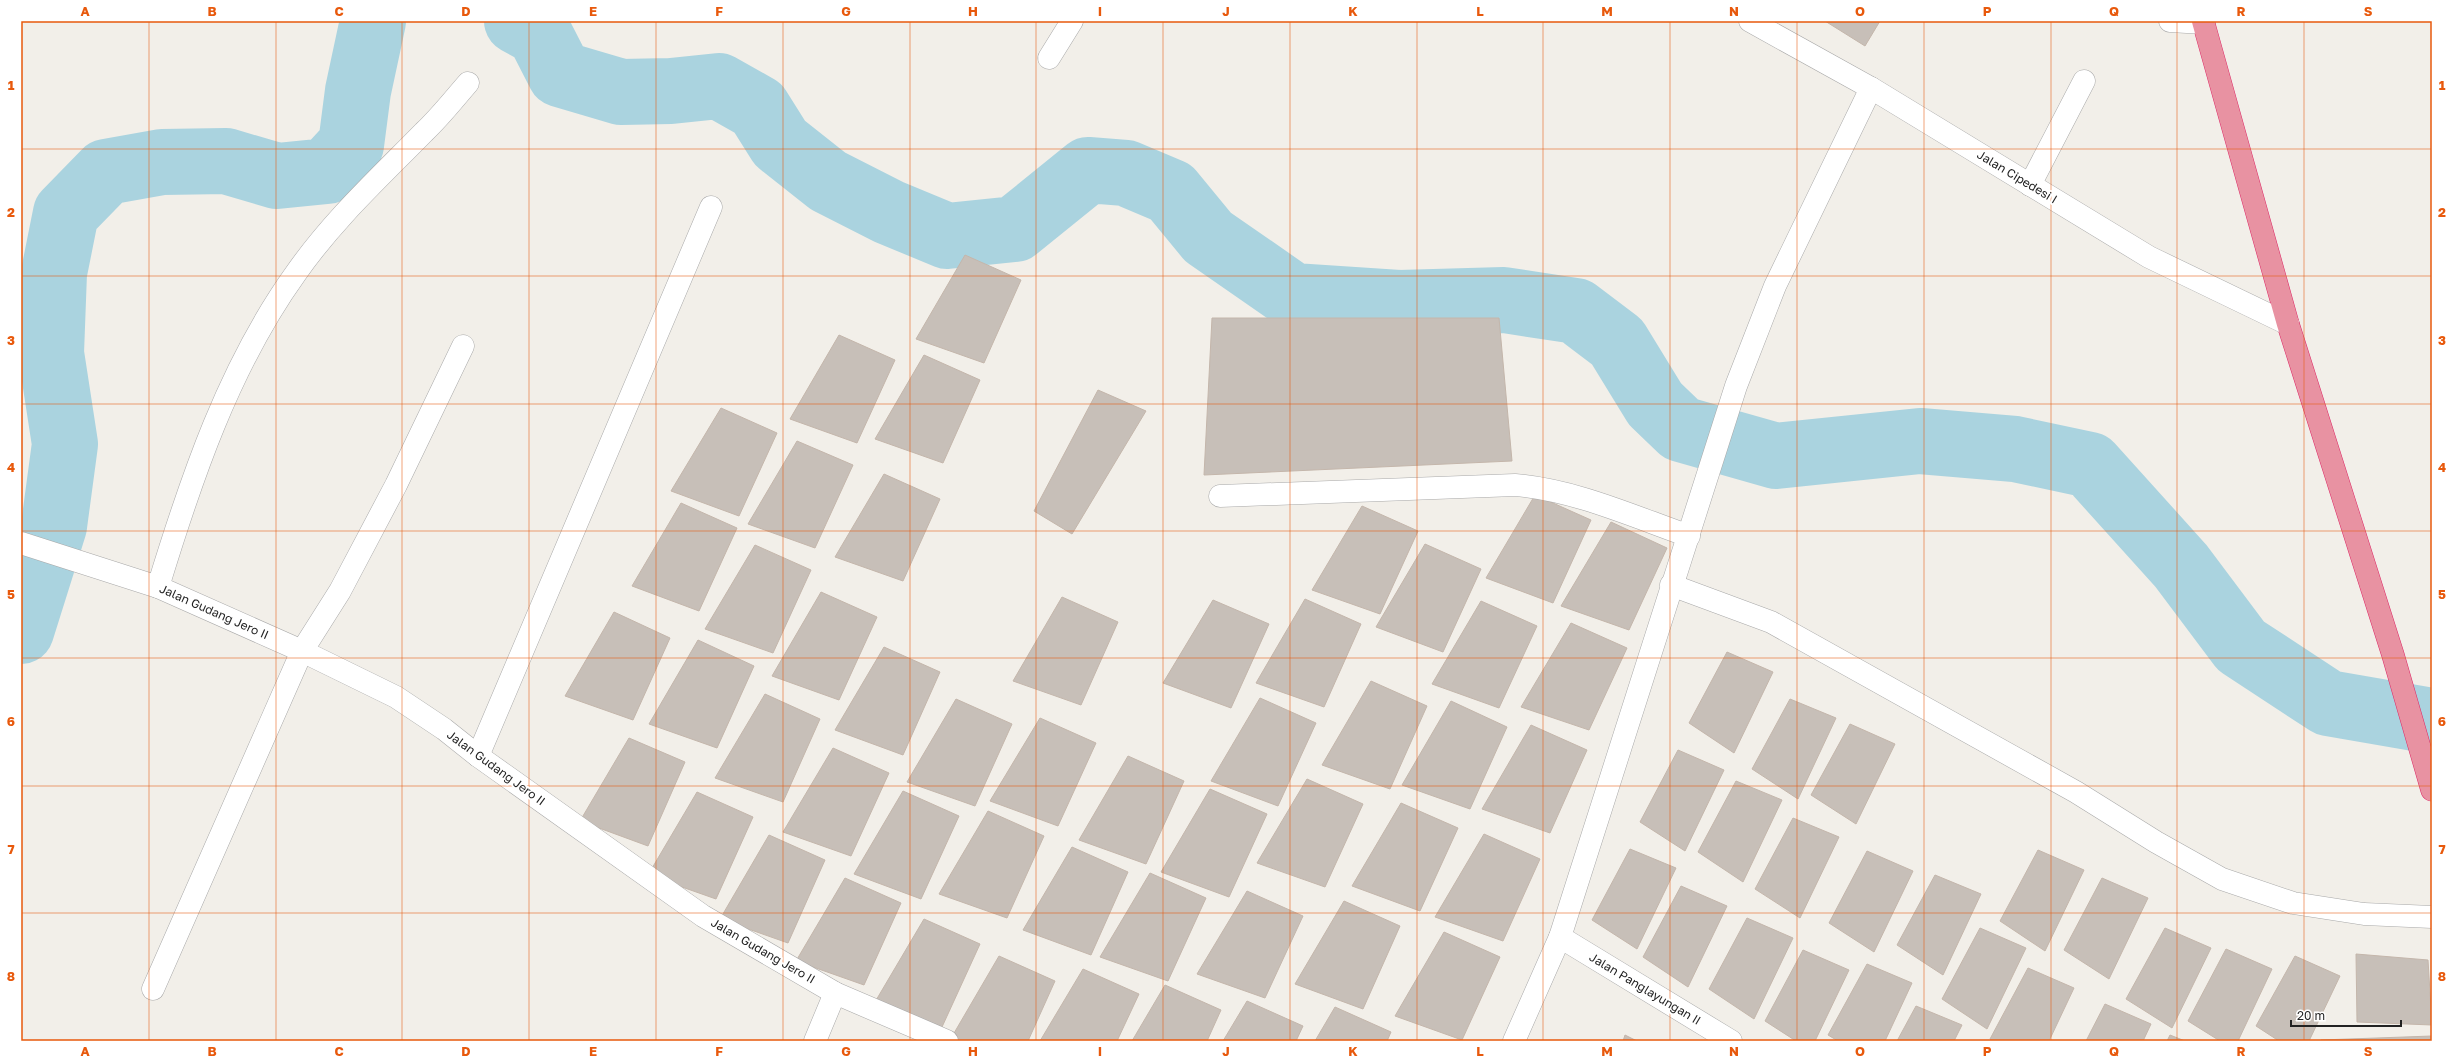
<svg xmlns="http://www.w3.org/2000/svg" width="2453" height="1062" font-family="'Golos Text',sans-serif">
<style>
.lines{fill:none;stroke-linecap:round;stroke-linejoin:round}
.river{stroke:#aad3df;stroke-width:66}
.building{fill:#c7bfb8;stroke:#c4b6ab}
.street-casing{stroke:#a9a9a9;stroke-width:23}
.highway-casing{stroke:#dc2a67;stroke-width:23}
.street{stroke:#fff;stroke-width:22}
.highway{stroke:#e892a2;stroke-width:22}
.grid{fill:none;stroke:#e8590c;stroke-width:1;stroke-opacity:0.55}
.labels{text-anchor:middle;stroke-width:4;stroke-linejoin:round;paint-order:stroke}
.street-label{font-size:12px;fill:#222;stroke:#fff}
.neatline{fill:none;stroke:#e8590c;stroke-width:1.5}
.grid-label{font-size:13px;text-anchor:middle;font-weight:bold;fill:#e8590c}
</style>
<rect width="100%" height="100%" fill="#f2efe9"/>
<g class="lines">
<g class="river">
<polyline points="517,21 539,33 560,74 621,92 671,91 719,86 758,108 780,143 828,181 889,212 947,236 1015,229 1088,170 1126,173 1171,192 1208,237 1293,296 1399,303 1504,300 1576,311 1617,342 1655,404 1681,429 1776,456 1920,441 2015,449 2090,465 2181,566 2241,646 2328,703 2432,721"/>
<polyline points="21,631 54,526 65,444 51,353 54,273 66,213 106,172 162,162 226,161 277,176 327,171 351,145 358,91 373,21"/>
</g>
</g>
<g class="building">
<polygon points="1825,21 1880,21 1865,46"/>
<polygon points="965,255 1021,280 984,363 916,339"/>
<polygon points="1212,318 1499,318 1512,461 1204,475"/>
<polygon points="839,335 895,360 857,443 790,419"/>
<polygon points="924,355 980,380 943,463 875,439"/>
<polygon points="1098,390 1146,411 1072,534 1034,511"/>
<polygon points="721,408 777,433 739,516 671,491"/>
<polygon points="797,441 853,465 815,548 748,524"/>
<polygon points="884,474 940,499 903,581 835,557"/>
<polygon points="1535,495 1591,520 1553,603 1486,578"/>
<polygon points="681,503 737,528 699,611 632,586"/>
<polygon points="1362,506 1418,531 1380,614 1312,590"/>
<polygon points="1611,522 1667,548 1629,630 1561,606"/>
<polygon points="1425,544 1481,569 1443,652 1376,627"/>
<polygon points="755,545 811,570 773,653 705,629"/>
<polygon points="821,592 877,617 839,700 772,676"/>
<polygon points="1062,597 1118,622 1081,705 1013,681"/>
<polygon points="1305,599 1361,624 1324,707 1256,683"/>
<polygon points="1213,600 1269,624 1231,708 1163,683"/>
<polygon points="1481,601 1537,626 1499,708 1432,684"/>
<polygon points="614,612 670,638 633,720 565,696"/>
<polygon points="1571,623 1627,648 1589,730 1521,707"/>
<polygon points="698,640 754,666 717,748 649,724"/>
<polygon points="884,647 940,672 903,755 835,730"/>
<polygon points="1727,652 1773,672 1734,753 1689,723"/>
<polygon points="1371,681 1427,706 1390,789 1322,765"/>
<polygon points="765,694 820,719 783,802 715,778"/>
<polygon points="1260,698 1316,723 1278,806 1211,781"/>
<polygon points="956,699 1012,724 975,806 907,782"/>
<polygon points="1790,699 1836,718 1798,799 1752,769"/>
<polygon points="1451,701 1507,727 1470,809 1402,785"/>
<polygon points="1040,718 1096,743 1058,826 990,801"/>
<polygon points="1850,724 1895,744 1856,824 1811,795"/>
<polygon points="1531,725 1587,750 1550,833 1482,809"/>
<polygon points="629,738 685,762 648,846 580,821"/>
<polygon points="833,748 889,773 851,856 783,832"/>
<polygon points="1678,750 1724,770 1685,851 1640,822"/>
<polygon points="1128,756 1184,781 1146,864 1079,840"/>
<polygon points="1307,779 1363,804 1325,887 1257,863"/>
<polygon points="1736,781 1782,800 1743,882 1698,852"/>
<polygon points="1210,789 1267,814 1229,897 1161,872"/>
<polygon points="903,791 959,816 921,899 854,874"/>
<polygon points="697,792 753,817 716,899 648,875"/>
<polygon points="1401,803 1458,828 1420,911 1352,886"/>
<polygon points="988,811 1044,836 1007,918 939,894"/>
<polygon points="1793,818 1839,837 1800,918 1755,889"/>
<polygon points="1484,834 1540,859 1503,941 1435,917"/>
<polygon points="769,835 825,860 788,943 720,919"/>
<polygon points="1072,847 1128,872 1091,955 1023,930"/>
<polygon points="1630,849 1676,868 1637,949 1592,920"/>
<polygon points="2038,850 2084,870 2045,951 2000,921"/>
<polygon points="1867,851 1913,871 1874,952 1829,923"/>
<polygon points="1150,873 1206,898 1168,981 1100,957"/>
<polygon points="1935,875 1981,894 1943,975 1897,945"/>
<polygon points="845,878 901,903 864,985 796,961"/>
<polygon points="2102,878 2148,898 2109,979 2064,950"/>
<polygon points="1681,886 1727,906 1688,987 1643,957"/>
<polygon points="1247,891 1303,916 1265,998 1197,974"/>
<polygon points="1344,901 1400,926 1363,1009 1295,984"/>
<polygon points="1747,918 1793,938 1754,1019 1709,989"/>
<polygon points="924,919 980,944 942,1027 875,1002"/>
<polygon points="1980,928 2026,948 1987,1029 1942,999"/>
<polygon points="2165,928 2211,948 2172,1028 2126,999"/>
<polygon points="1444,932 1500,957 1462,1040 1395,1016"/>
<polygon points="2226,949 2272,969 2238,1041 2220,1041 2188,1021"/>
<polygon points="1803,950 1849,970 1815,1041 1796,1041 1765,1021"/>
<polygon points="2356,954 2428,960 2432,1025 2357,1022"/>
<polygon points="999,956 1055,981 1028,1041 950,1040"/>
<polygon points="2295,956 2340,976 2309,1041 2279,1041 2256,1026"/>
<polygon points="1867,964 1912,983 1885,1041 1838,1041 1828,1035"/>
<polygon points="2028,968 2074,988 2049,1041 1993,1041 1990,1039"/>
<polygon points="1083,969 1139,994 1117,1041 1040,1041"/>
<polygon points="1165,985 1221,1010 1207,1041 1132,1041"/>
<polygon points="1247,1001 1303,1026 1296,1041 1223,1041"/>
<polygon points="2105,1004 2151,1024 2143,1041 2086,1041"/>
<polygon points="1916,1006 1962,1025 1954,1041 1897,1041"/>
<polygon points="1335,1007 1391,1032 1387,1041 1315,1041"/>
<polygon points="1625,1035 1637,1041 1623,1041"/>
<polygon points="2170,1035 2185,1041 2167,1041"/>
<polygon points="2432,1036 2432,1041 2321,1041 2321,1040"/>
</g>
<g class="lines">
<g class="street-casing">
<g id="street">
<polyline points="1750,21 1871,88 2149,257 2288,324"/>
<polyline points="2170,21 2204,23"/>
<polyline points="1049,58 1072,21"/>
<polyline points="2030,185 2084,81"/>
<path d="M1220 496 1515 485C1575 490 1632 516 1689 536"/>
<polyline points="21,543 158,587 302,651 396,697 444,729 478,756 703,916 835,993 947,1041"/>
<polyline points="1671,585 1771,622 2076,792 2156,842 2222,879 2293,903 2364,914 2432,917"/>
<path d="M158 587C191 479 229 366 296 273 333 220 379 178 424 132 440 117 454 99 468 83"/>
<polyline points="478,756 711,207"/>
<polyline points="1560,937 1731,1041"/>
<polyline points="153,989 302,651 340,591 396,485 463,346"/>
<polyline points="815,1041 835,993"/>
<polyline points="1514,1041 1560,937 1736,386 1775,286 1871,88"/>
</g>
</g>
<g class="highway-casing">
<polyline id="highway" points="2203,21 2288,324 2393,655 2432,790"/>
</g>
<use href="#street" class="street"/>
<use href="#highway" class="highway"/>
</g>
<path class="grid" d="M149 21V1041M276 21V1041M402 21V1041M529 21V1041M656 21V1041M783 21V1041M910 21V1041M1036 21V1041M1163 21V1041M1290 21V1041M1417 21V1041M1543 21V1041M1670 21V1041M1797 21V1041M1924 21V1041M2051 21V1041M2177 21V1041M2304 21V1041M21 149H2432M21 276H2432M21 404H2432M21 531H2432M21 658H2432M21 786H2432M21 913H2432"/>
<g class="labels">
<g class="street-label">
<text transform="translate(2017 177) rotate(31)" y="4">Jalan Cipedesi I</text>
<text transform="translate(214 612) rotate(24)" y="4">Jalan Gudang Jero II</text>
<text transform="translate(496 768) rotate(36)" y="4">Jalan Gudang Jero II</text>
<text transform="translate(763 951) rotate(30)" y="4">Jalan Gudang Jero II</text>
<text transform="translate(1645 989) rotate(31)" y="4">Jalan Panglayungan II</text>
</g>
</g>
<rect width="2453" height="1062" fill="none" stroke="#ffffff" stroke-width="44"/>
<path d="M2291 1020v6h110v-6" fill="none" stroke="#222222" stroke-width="2"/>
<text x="2297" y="1020" font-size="12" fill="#222222" stroke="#ffffff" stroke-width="3" paint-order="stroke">20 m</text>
<rect x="22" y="22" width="2409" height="1018" class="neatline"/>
<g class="grid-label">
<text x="85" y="16">A</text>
<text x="212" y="16">B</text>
<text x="339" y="16">C</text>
<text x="466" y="16">D</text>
<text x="593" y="16">E</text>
<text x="719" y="16">F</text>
<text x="846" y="16">G</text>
<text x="973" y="16">H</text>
<text x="1100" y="16">I</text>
<text x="1226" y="16">J</text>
<text x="1353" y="16">K</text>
<text x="1480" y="16">L</text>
<text x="1607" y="16">M</text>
<text x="1734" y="16">N</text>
<text x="1860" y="16">O</text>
<text x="1987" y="16">P</text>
<text x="2114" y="16">Q</text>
<text x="2241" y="16">R</text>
<text x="2368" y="16">S</text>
<text x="11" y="90">1</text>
<text x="2442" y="90">1</text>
<text x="11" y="217">2</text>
<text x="2442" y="217">2</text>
<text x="11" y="345">3</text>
<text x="2442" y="345">3</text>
<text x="11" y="472">4</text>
<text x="2442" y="472">4</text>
<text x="11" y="599">5</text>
<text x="2442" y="599">5</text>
<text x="11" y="726">6</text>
<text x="2442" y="726">6</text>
<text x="11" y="854">7</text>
<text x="2442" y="854">7</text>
<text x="11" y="981">8</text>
<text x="2442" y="981">8</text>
<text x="85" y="1056">A</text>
<text x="212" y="1056">B</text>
<text x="339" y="1056">C</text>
<text x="466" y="1056">D</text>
<text x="593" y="1056">E</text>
<text x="719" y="1056">F</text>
<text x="846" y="1056">G</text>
<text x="973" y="1056">H</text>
<text x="1100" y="1056">I</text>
<text x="1226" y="1056">J</text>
<text x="1353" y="1056">K</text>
<text x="1480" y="1056">L</text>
<text x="1607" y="1056">M</text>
<text x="1734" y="1056">N</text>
<text x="1860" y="1056">O</text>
<text x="1987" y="1056">P</text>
<text x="2114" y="1056">Q</text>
<text x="2241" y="1056">R</text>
<text x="2368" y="1056">S</text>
</g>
</svg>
